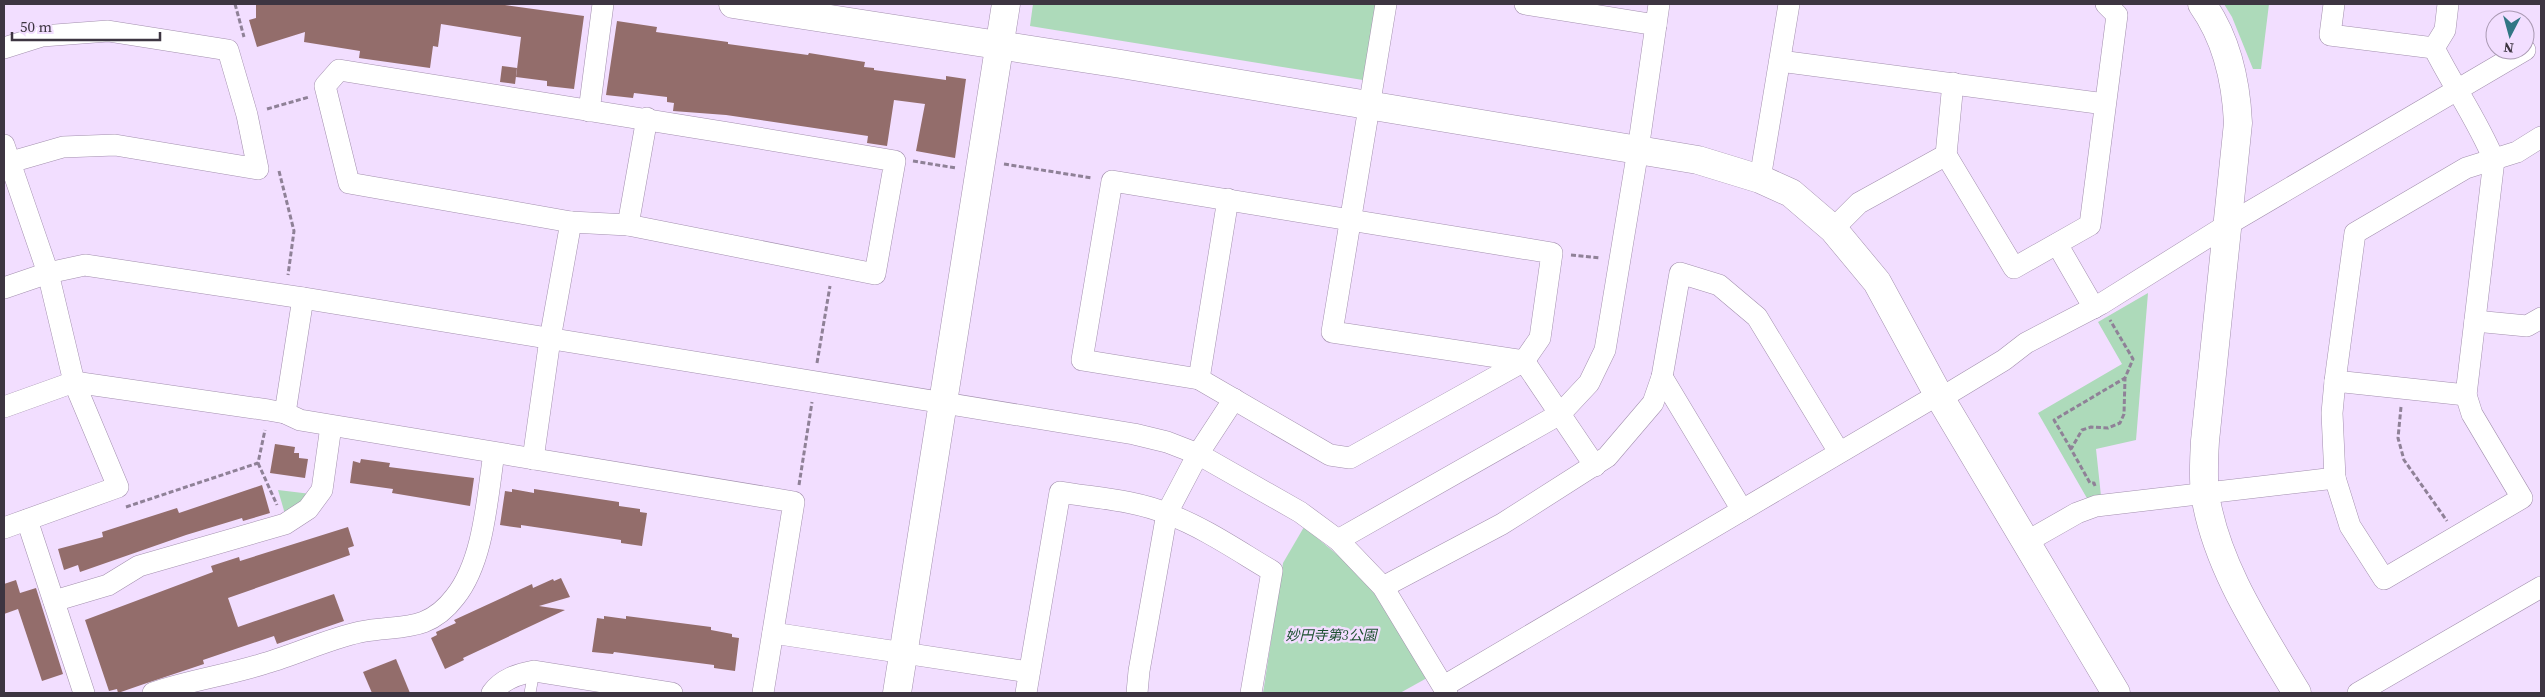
<svg xmlns="http://www.w3.org/2000/svg" width="2545" height="697" font-family="'Source Serif 4','Noto Sans JP',serif">
<style>
.green{fill:#addaba}
.building{fill:#936d6b}
.lines{fill:none;stroke-linecap:round;stroke-linejoin:round}
.lane-casing{stroke:#a390ae;stroke-width:12}
.street-casing{stroke:#a390ae;stroke-width:22}
.secondary-casing{stroke:#a390ae;stroke-width:29}
.path{stroke:#8f8197;stroke-width:3;stroke-dasharray:5 2.5;stroke-linecap:butt}
.lane{stroke:#fff;stroke-width:11}
.street{stroke:#fff;stroke-width:21}
.secondary{stroke:#fff;stroke-width:28}
.labels{text-anchor:middle;stroke-width:5;stroke-linejoin:round;paint-order:stroke}
.park-label{font-size:14px;font-style:italic;fill:#1b4f2f;stroke:#f2deff}
</style>
<rect width="100%" height="100%" fill="#f2deff"/>
<g class="green">
<polygon points="1033,4 1376,4 1363,80 1030,26"/>
<polygon points="2224,4 2269,4 2261,69 2253,69 2232,17"/>
<polygon points="2148,293 2136,440 2096,449 2101,496 2088,500 2038,413 2122,364 2098,322"/>
<polygon points="278,490 311,494 285,514"/>
<polygon points="1304,527 1357,571 1374,593 1427,678 1400,693 1263,693 1283,563"/>
</g>
<g class="building">
<polygon points="256,4 498,4 584,16 574,89 547,86 547,81 516,77 521,37 441,24 438,47 433,46 430,68 359,58 360,51 304,42 305,32 257,47 249,20 256,18"/>
<polygon points="617,21 657,27 656,32 728,42 728,44 808,55 809,53 865,62 864,67 874,68 874,70 946,80 946,76 966,79 955,158 916,151 925,104 894,100 887,146 867,143 868,136 726,115 673,111 674,103 667,102 667,97 634,93 633,98 606,95"/>
<polygon points="502,66 517,68 515,84 500,82"/>
<polygon points="275,444 295,447 294,453 299,453 299,458 308,459 305,478 270,473"/>
<polygon points="361,459 390,463 389,467 474,478 470,506 392,493 393,489 350,483 353,461 360,463"/>
<polygon points="262,485 270,513 243,521 242,518 186,535 80,572 78,565 64,570 58,549 103,537 102,532 177,508 179,513"/>
<polygon points="512,489 534,493 534,489 619,502 619,506 640,509 640,512 647,513 642,546 621,543 621,540 568,532 521,525 521,528 500,525 505,491 512,492"/>
<polygon points="348,527 354,546 348,548 350,555 228,598 238,627 334,594 344,621 277,644 274,636 203,660 204,664 144,684 118,693 117,689 109,691 85,620 213,572 211,566 239,557 240,561"/>
<polygon points="561,578 570,597 539,606 565,610 463,658 464,660 445,669 431,638 437,635 436,632 456,623 454,620 532,584 533,588 553,579 554,581"/>
<polygon points="16,580 20,593 36,588 63,674 42,681 18,609 4,614 4,584"/>
<polygon points="604,616 626,619 626,616 711,627 711,630 732,634 732,637 739,638 735,671 714,668 714,665 614,652 613,654 592,652 597,618 604,619"/>
<polygon points="396,659 410,693 372,693 363,672"/>
</g>
<g class="lines">
<g class="lane-casing">
<polyline id="lane" points="530,693 534,671"/>
</g>
<g class="street-casing">
<g id="street">
<polyline points="1386,4 1332,332 1524,361 1595,466"/>
<polyline points="1525,4 1656,25"/>
<polyline points="2334,4 2330,35 2434,48"/>
<polyline points="4,48 42,36 108,31 228,50 247,115 258,169 115,145 63,147 4,164"/>
<polyline points="1780,61 2105,104"/>
<path d="M339 70C525 100 710 129 895 161L875 274 628 225 571 222 349 183 325 86Z"/>
<polyline points="589,111 603,4"/>
<polyline points="4,145 48,273 74,382 118,487 4,528"/>
<polyline points="1638,150 1659,4"/>
<polyline points="1946,155 1953,83"/>
<polyline points="1760,179 1789,4"/>
<polygon points="1112,181 1552,253 1540,338 1524,361 1350,458 1330,455 1199,379 1082,360"/>
<polyline points="628,225 647,118"/>
<polyline points="1833,229 1859,203 1946,155 2014,268 2090,225 2117,15 2106,4"/>
<polyline points="2057,244 2094,308"/>
<polyline points="4,288 48,273 85,265 303,298 1134,434 1167,442 1198,454 1300,512 1338,540 1383,587 1447,693"/>
<polyline points="2475,321 2527,326 2541,318"/>
<polyline points="1662,377 1742,510"/>
<polyline points="1199,379 1228,199"/>
<polyline points="2335,381 2355,233 2466,168 2517,152 2541,137"/>
<polyline points="4,407 74,382 268,410 285,413 300,420 794,502 763,693"/>
<polyline points="285,413 303,298"/>
<polyline points="533,459 550,339 571,222"/>
<polyline points="2335,478 2350,526 2384,579 2522,498 2472,414 2466,395"/>
<polyline points="27,520 84,693"/>
<polyline points="1338,540 1560,414 1589,383 1605,350 1636,162"/>
<path d="M2026 542 2077 513 2096 506 2335 478 2332 413 2335 381 2466 395 2494 160C2478 121 2453 86 2434 48L2445 30 2448 4"/>
<polyline points="1383,587 1502,524 1607,457 1653,403 1662,377 1680,273 1719,285 1757,317 1839,452"/>
<polyline points="54,601 108,585 139,566 285,524 308,509 322,490 331,426"/>
<polyline points="773,633 1029,672"/>
<polyline points="1444,686 1929,400 1951,392 2004,360 2026,343 2101,304 2227,225 2525,50"/>
<path d="M153 693C190 680 229 675 266 663 297 654 328 639 360 632 399 624 427 634 455 597 484 561 487 498 494 453"/>
<path d="M492 693C502 679 518 674 534 671L672 693"/>
<path d="M1026 693 1060 492C1095 498 1135 500 1168 514 1205 528 1238 551 1272 571L1251 693"/>
<polyline points="1137,693 1139,671 1167,513 1198,454 1234,399"/>
<polyline points="2358,693 2541,587"/>
</g>
</g>
<g class="secondary-casing">
<g id="secondary">
<polyline points="733,4 1121,64 1698,160 1760,179 1791,193 1833,229 1877,282 1939,396 2116,693"/>
<path d="M2202 4C2227 39 2236 80 2238 123L2205 441C2204 458 2203 477 2205 494 2216 566 2260 631 2297 693"/>
<polyline points="897,693 1006,4"/>
</g>
</g>
<g class="path">
<polyline points="235,4 244,37"/>
<polyline points="267,109 309,97"/>
<polyline points="913,161 956,168"/>
<polyline points="1004,164 1092,178"/>
<polyline points="279,171 294,231 288,275"/>
<polyline points="1571,255 1600,258"/>
<polyline points="817,363 830,286"/>
<polyline points="2401,407 2398,438 2404,460 2447,521"/>
<polyline points="2071,449 2054,420 2125,378"/>
<polyline points="258,463 277,505"/>
<polyline points="799,485 812,402"/>
<polyline points="2095,486 2094,483 2090,483 2071,449 2082,430 2091,427 2108,428 2120,423 2124,414 2125,378 2133,359 2110,320"/>
<polyline points="126,507 258,463 265,430"/>
</g>
<use href="#lane" class="lane"/>
<use href="#street" class="street"/>
<use href="#secondary" class="secondary"/>
</g>
<g class="labels">
<g class="park-label">
<text x="1331" y="640">妙円寺第3公園</text>
</g>
</g>
<rect width="2545" height="697" fill="none" stroke="#3d3541" stroke-width="10"/>
<g transform="translate(2510 35) rotate(186)"><circle r="24" fill="#f2deff" stroke="#aa9ab3"/>
<path d="M0-4L9 19L0 12L-9 19Z" fill="#317684"/>
<text y="-8" font-size="14" font-weight="bold" text-anchor="middle" fill="#3d3541">N</text>
</g>
<path d="M12 32v8h148v-8" fill="none" stroke="#3d3541" stroke-width="2.5"/>
<text x="20" y="32" font-size="15" fill="#3d3541" stroke="#f2deff" stroke-width="4" paint-order="stroke">50 m</text>
</svg>
